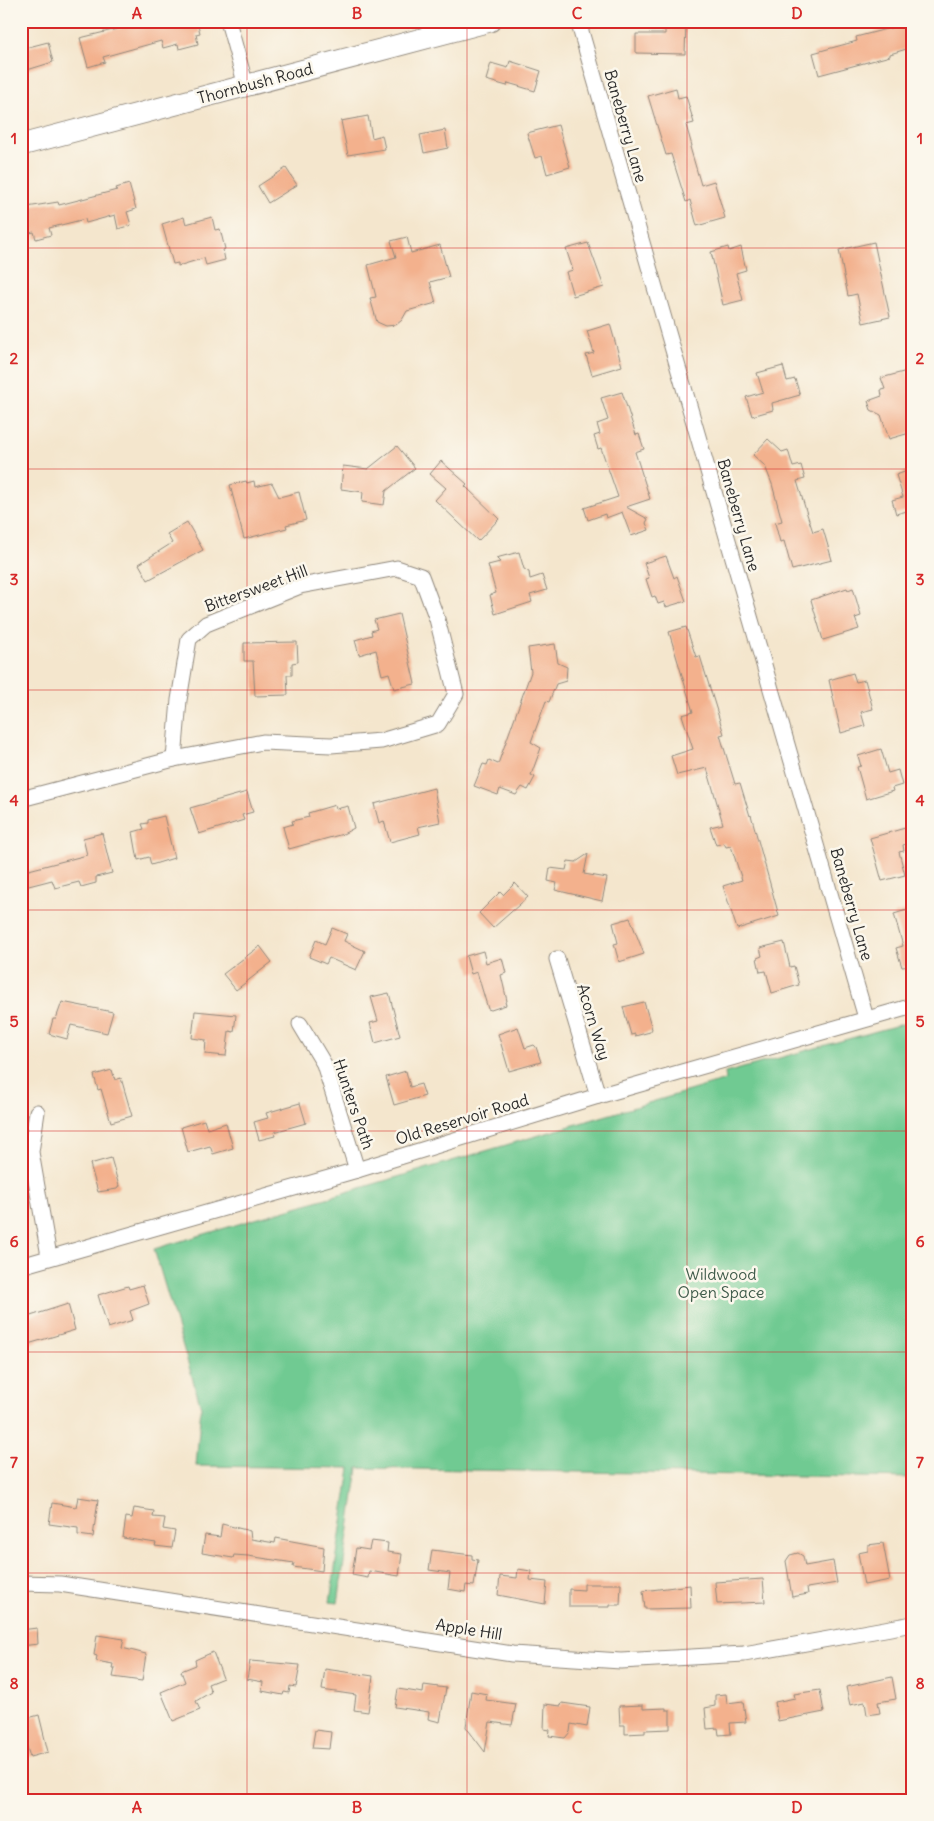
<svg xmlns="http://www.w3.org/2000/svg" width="934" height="1821" font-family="Delius,sans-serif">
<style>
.green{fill:#6fca92;stroke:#4d7a5e}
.building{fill:#f3b18d}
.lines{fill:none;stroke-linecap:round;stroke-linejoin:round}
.street-casing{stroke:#90887c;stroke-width:17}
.secondary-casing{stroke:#90887c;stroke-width:23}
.street{stroke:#fff;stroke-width:15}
.secondary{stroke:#fff;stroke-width:21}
.grid{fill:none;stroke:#d62828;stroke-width:1;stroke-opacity:0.55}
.labels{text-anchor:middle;stroke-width:5;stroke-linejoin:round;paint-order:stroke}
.street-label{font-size:16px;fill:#2b2b2b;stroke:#fbf7ec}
.park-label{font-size:16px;fill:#3f5b4a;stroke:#fbf7ec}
.neatline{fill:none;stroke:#d62828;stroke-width:2}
.grid-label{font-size:16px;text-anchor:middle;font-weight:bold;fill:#d62828}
</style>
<rect width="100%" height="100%" fill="#fbf7ec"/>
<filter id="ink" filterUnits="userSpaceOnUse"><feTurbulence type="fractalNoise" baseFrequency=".02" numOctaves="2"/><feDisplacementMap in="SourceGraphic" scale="10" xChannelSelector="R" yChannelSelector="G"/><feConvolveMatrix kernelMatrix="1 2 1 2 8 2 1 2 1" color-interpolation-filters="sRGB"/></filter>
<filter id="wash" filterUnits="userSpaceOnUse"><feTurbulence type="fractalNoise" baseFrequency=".0096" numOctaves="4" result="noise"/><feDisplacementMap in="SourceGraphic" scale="20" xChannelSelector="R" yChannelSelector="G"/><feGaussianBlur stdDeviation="1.12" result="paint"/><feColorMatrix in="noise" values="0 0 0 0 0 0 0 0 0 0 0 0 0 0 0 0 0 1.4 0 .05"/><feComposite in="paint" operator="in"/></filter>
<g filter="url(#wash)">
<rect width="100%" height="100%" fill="#f4e6cd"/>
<polygon class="green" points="913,1021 913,1478 358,1468 338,1603 330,1602 350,1468 196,1466 201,1407 154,1249 726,1080 725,1073"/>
<g id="blocks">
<g class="building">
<polygon points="150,21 197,21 200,33 196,34 198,44 179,49 178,44 163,48 161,41 103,57 105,62 88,67 80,38"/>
<polygon points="665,21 686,21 685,54 636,53 636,34 665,34"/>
<polygon points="913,22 913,47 890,54 890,56 819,75 813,53 857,41 856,37"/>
<polygon points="48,42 53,62 24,71 24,69 21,69 21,49"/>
<polygon points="510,61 541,71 535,91 508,83 507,86 486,80 491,63 508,68"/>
<polygon points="676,88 678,98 686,96 694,123 686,125 692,146 690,147 701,185 714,181 725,218 697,226 690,200 686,202 671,154 666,155 648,96"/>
<polygon points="368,116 372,138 382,135 385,149 348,155 341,121"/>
<polygon points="558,125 570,167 547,174 542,156 535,158 527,133"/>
<polygon points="445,130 448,148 424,153 420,135"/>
<polygon points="286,168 297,185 268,203 258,186"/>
<polygon points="129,184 136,209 127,212 131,225 118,229 115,215 86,223 85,219 49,228 51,235 36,239 34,232 21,235 21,219 30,217 27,207 58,202 59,205 117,190 116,188"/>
<polygon points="184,217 186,224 212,217 215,230 220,229 225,249 223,250 225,260 206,265 204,258 178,266 178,263 173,264 162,224"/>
<polygon points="407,237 411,253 440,245 449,277 430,282 436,303 407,311 402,320 396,325 386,326 377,322 370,298 376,297 368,265 396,257 391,241"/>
<polygon points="874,242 890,317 863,323 857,294 848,296 839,250"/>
<polygon points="588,243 604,287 573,296 566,272 573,270 566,249"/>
<polygon points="728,247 729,251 741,247 746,270 736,273 743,300 723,305 711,252"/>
<polygon points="610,324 622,366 592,375 586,355 594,353 587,331"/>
<polygon points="783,366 787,381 795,379 800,395 772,403 773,410 752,416 746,397 763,392 757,373"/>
<polygon points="907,371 912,390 909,391 913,404 913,432 889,439 881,415 871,410 868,401 882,396 881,390 885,389 881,378"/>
<polygon points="622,392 636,435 639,434 644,449 635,452 650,499 626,507 648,519 646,523 649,530 631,536 622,512 606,518 605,514 588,520 584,508 618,497 601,448 598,449 594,436 600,434 597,424 608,420 601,398"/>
<polygon points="768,439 782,452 788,450 793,467 801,465 805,479 797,481 807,514 813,532 823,529 832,560 792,570 784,541 780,542 775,523 782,521 772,484 765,466 753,455"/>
<polygon points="397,446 415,468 386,491 384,505 362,502 363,492 341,489 343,466 368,469"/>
<polygon points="441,461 467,484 465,486 499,519 478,541 435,500 446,488 430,474"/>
<polygon points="913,469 913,519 910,519 907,511 896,514 892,500 903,497 896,475"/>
<polygon points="246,481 247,483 254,481 255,487 272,483 279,497 299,492 306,520 286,525 287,528 244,539 230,485"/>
<polygon points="187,522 203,550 148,580 139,564 172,543 167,534"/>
<polygon points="519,552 524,569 529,572 530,579 542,575 547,590 530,595 532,602 495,614 490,595 496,593 488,565 500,562 496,558"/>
<polygon points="666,556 674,578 677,576 686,601 666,607 664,602 658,604 655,596 652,597 646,579 649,578 644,563"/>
<polygon points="847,588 848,590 853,588 861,616 855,618 859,629 823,640 811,600"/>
<polygon points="399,614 415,684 394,689 389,673 382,675 376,650 359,655 355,640 372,635 371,631 377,629 374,620"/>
<polygon points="686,627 696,657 700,656 724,734 720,735 735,784 740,783 750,816 751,815 779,916 737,929 723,886 742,880 731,846 726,847 724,843 716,845 710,827 723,824 707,768 677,775 671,756 693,749 682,715 693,712 669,632"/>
<polygon points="297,642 298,662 292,663 292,675 287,675 288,695 255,696 253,661 244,661 244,643"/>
<polygon points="555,644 558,663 567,667 566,681 556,684 549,702 546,701 531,742 541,748 531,775 535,777 528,790 522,787 516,795 500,789 498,795 474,786 483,764 487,765 489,760 498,764 531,672 528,648"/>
<polygon points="853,673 856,682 865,680 873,709 861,712 865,726 841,733 829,680"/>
<polygon points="881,749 888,773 898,770 902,785 892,788 893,791 866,799 857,767 861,766 858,756"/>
<polygon points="434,788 440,822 418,827 420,834 390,842 384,821 379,823 374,804"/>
<polygon points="247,792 253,812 242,815 244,820 199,834 190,808"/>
<polygon points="335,805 336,809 348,806 354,828 343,834 289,849 283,827 293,824 292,821 309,817 308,813"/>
<polygon points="164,816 174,858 151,865 149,857 138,860 133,832 144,829 142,824 148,823 148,820"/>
<polygon points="905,828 909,843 903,845 904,851 899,852 905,875 882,881 870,838"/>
<polygon points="102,833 112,873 96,877 96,883 81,887 79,882 55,888 52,880 21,888 21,872 87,855 83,838"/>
<polygon points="588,854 584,874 607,878 602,901 555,890 557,883 548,881 550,868 566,870 568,861 576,862"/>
<polygon points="515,883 528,897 493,928 479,913 500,892 503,895"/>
<polygon points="913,908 913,966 902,967 896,948 903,946 894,914"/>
<polygon points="630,918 644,954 619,962 614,944 618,943 613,923"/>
<polygon points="332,928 347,934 344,941 365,951 356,970 329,958 326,964 309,957 316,940 325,944"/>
<polygon points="784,942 790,967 794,966 799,985 772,993 766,971 760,972 757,958 762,956 760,948"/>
<polygon points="260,946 272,962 236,990 223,974"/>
<polygon points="483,951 486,963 502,958 506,973 501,975 507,1001 505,1002 506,1005 491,1010 488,1009 477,972 471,974 466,956"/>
<polygon points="389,993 400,1036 375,1043 370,1023 378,1021 371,997"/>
<polygon points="62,1002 113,1012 107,1033 71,1025 67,1039 49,1034 53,1019 56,1019"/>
<polygon points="644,1002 652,1029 650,1032 635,1036 635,1034 631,1035 623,1007"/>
<polygon points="195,1011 236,1015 234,1032 229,1031 226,1056 205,1054 206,1040 192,1038"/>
<polygon points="518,1027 525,1048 534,1045 536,1047 541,1062 509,1071 498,1034"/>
<polygon points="112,1070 115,1080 121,1078 132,1116 111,1122 101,1089 98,1090 94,1075"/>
<polygon points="406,1071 410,1087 421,1084 425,1096 394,1105 386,1077"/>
<polygon points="300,1103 306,1123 274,1132 275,1136 259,1140 254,1122 268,1118 266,1113"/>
<polygon points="204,1120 207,1129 226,1123 233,1148 213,1154 210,1146 188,1152 181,1127"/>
<polygon points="111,1158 119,1186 117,1189 98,1192 90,1164"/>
<polygon points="143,1285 149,1304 130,1311 133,1320 108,1328 98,1295 128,1286 129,1289"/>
<polygon points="68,1304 75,1330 28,1344 21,1319"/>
<polygon points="78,1497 98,1500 93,1537 78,1535 78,1528 49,1524 52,1503 76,1507"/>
<polygon points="134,1508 154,1511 153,1517 165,1518 163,1529 175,1531 172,1548 155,1546 156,1543 123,1538 126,1517 132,1518"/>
<polygon points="222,1524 250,1531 251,1539 275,1543 276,1538 324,1547 322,1571 293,1567 294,1563 248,1556 234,1555 233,1558 202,1553 205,1535 220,1537"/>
<polygon points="371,1541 388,1543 387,1552 402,1554 399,1576 369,1571 368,1578 352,1575 356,1548 369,1550"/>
<polygon points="883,1543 890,1580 864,1585 858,1553 868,1551 868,1545"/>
<polygon points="432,1550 472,1555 472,1559 478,1560 474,1586 466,1585 465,1592 448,1589 450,1573 429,1570"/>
<polygon points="798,1553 803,1556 805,1566 833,1561 837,1583 807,1588 808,1594 792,1597 786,1561 790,1555"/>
<polygon points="518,1569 531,1571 530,1580 547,1582 545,1604 498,1595 500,1576 517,1578"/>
<polygon points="763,1579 765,1602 717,1604 715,1582"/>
<polygon points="584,1584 621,1584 620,1605 610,1605 610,1607 569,1607 569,1589 584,1590"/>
<polygon points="690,1585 691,1608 645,1609 643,1591"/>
<polygon points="37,1628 38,1644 21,1646 21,1630"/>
<polygon points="97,1635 124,1639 122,1648 146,1654 142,1681 113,1677 115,1668 112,1668 113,1664 96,1661 97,1656 94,1655"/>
<polygon points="213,1652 223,1678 208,1684 211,1692 196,1701 200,1710 173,1721 161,1692 185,1682 181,1671 196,1665 195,1660"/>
<polygon points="250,1661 300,1665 296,1687 290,1686 289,1693 284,1692 283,1695 262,1691 263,1682 247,1679"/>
<polygon points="325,1669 373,1676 368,1712 354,1710 356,1695 322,1690"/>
<polygon points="892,1677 896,1699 878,1702 880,1713 867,1715 865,1702 850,1705 846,1687"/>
<polygon points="424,1685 446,1688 440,1722 428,1719 429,1712 395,1707 398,1689 423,1693"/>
<polygon points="820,1690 824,1712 778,1721 775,1702 795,1698 794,1694"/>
<polygon points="471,1691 487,1694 486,1700 516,1704 512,1725 490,1722 485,1752 466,1727"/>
<polygon points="726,1694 727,1703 743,1701 746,1722 730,1723 731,1734 719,1735 718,1728 707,1729 705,1708 715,1706 715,1695"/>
<polygon points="562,1703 590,1707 587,1727 571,1724 570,1732 565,1738 549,1736 550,1730 544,1729 545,1704 561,1706"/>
<polygon points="643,1705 643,1709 666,1708 666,1710 670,1710 670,1729 645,1730 645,1733 625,1734 625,1725 620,1725 619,1706"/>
<polygon points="39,1715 48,1752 30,1757 21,1728 21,1720"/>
<polygon points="315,1730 331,1732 329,1749 312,1748"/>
</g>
</g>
</g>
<g filter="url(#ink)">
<use href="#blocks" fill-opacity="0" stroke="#90887c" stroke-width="1"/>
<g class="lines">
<g class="street-casing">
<g id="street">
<polyline points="228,21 246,86"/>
<polyline points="578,21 866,1018"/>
<polygon points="397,568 421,576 437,619 456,694 438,724 381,741 331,745 263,742 174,759 179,700 189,639 206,624 300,586"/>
<polyline points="21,799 174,759"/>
<polyline points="557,959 598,1096"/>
<polyline points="300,1024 324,1064 357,1170"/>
<polyline points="37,1112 31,1152 49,1256"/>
<polyline points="21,1266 357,1170 598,1096 913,1006"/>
<polyline points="21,1583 60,1584 512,1654 621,1661 744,1654 913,1624"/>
</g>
</g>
<g class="secondary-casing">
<polyline id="secondary" points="21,145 490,21"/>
</g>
<use href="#street" class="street"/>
<use href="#secondary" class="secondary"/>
</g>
</g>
<path class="grid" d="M247 21V1800M467 21V1800M687 21V1800M21 248H913M21 469H913M21 690H913M21 910H913M21 1131H913M21 1352H913M21 1573H913"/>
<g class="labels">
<g class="street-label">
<text transform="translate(255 83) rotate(-15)" y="6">Thornbush Road</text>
<text transform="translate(626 126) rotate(74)" y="6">Baneberry Lane</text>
<text transform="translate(739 515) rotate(74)" y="6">Baneberry Lane</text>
<text transform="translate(256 588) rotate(-20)" y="6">Bittersweet Hill</text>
<text transform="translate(852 904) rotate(74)" y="6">Baneberry Lane</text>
<text transform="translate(594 1022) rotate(73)" y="6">Acorn Way</text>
<text transform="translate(354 1104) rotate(71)" y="6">Hunters Path</text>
<text transform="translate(462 1119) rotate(-17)" y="6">Old Reservoir Road</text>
<text transform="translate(469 1629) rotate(9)" y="6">Apple Hill</text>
</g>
<g class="park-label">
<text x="721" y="1280">Wildwood<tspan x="721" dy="18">Open Space</tspan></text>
</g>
</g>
<rect width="934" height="1821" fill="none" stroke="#fbf7ec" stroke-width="55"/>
<rect x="28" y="28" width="878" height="1766" class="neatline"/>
<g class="grid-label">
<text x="137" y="19">A</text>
<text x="357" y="19">B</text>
<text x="577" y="19">C</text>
<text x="797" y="19">D</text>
<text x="14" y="144">1</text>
<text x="920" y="144">1</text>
<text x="14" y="364">2</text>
<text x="920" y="364">2</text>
<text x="14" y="585">3</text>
<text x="920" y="585">3</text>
<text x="14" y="806">4</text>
<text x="920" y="806">4</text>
<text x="14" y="1027">5</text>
<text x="920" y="1027">5</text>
<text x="14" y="1247">6</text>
<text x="920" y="1247">6</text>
<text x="14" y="1468">7</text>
<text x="920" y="1468">7</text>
<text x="14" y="1689">8</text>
<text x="920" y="1689">8</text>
<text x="137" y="1813">A</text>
<text x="357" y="1813">B</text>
<text x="577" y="1813">C</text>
<text x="797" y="1813">D</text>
</g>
</svg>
